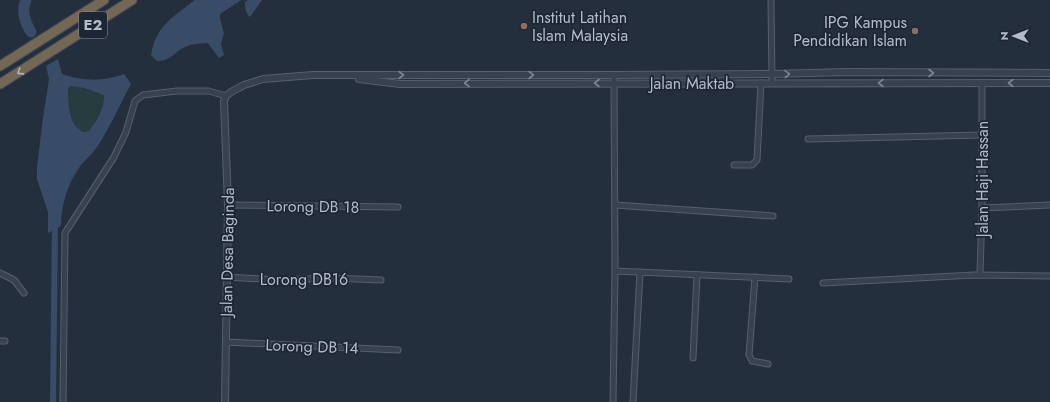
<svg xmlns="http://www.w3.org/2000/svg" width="1050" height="402" font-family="Jost,sans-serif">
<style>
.green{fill:#263c3f}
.water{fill:#394c67;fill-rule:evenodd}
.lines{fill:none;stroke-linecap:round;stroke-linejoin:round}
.canal{stroke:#394c67;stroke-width:6}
.river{stroke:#394c67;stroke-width:11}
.minor-casing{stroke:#565f6c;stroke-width:7}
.tertiary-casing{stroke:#565f6c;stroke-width:8}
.motorway-casing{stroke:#434c59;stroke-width:11}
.minor{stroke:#38414e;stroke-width:5}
.tertiary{stroke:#38414e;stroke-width:6}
.motorway{stroke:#746855;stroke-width:9}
.oneway{stroke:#aeb4bd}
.oneway2{stroke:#7c8592}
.education-dot{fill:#8d6e63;stroke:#1d2633;stroke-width:1.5}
.labels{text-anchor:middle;stroke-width:3.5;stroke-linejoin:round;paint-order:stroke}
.shield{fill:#1d2633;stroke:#878f9c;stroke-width:1}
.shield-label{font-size:15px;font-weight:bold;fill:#b4bcc9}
.poi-label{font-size:16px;fill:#b4bcc9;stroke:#1d2633;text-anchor:start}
.street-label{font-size:16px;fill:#b4bcc9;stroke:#1d2633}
</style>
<rect width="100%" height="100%" fill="#242f3e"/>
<path class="green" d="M70 86 84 88 104 95C104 109 97 119 89 131L83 132C68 123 70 105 68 89Z"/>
<g class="water">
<path d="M195 0H241L220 14V19L224 33 221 44 224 55 219 58 208 43C200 43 192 44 185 47 174 52 171 61 157 61L151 55C156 26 173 17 195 0Z"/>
<path d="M248 0H262L250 17C245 13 245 7 245 2Z"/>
<path d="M58 59 62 74C83 81 103 82 124 74L131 84C120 104 111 125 99 144 94 152 87 158 81 165 68 182 61 205 61 226L48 233V212L37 179V167L43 118 49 79 46 66ZM70 86 84 88 104 95C104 109 97 120 89 131L83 132C68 124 69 105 68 89Z"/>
</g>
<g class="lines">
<polyline class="canal" points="53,402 55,222"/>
<path class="river" d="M26 0C21 10 25 23 31 32"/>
<g class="minor-casing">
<g id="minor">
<polyline points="771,0 772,83"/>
<polyline points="808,139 982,135"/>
<polyline points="734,165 752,165 757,160 761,83"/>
<polyline points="228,205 398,207"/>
<polyline points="615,205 773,216"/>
<polyline points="982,208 1050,205"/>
<polyline points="615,271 789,279"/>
<polyline points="0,273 14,280 24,293"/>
<polyline points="980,275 982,208 982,83"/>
<polyline points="226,277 278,280 332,278 381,280"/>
<polyline points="755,277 749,355 752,361 768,364"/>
<polyline points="823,283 974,275 1050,276"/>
<polyline points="0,341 5,341"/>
<polyline points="226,342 398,350"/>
<polyline points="693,358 697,275"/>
<polyline points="63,402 65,233 114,157 126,132 135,101 143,95 177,91 209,91 226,96"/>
<polyline points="613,402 615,271 614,75"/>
<polyline points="633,402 640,272"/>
</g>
</g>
<g class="tertiary-casing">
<g id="tertiary">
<polyline points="359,79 400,84 1050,83"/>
<polyline points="225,402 228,205 224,101 226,96 231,92 244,85 263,79 313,75 614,75 772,74 847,72 1050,73"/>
</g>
</g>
<g class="motorway-casing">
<g id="motorway">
<polyline points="0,66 104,0"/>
<polyline points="0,84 132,0"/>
</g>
</g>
<use href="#minor" class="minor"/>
<use href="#tertiary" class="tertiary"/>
<use href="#motorway" class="motorway"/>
</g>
<defs><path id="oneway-chevron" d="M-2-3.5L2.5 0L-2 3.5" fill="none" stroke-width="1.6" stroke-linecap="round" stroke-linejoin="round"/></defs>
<use class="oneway" href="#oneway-chevron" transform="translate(20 72) rotate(147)"/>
<g class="oneway2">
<use href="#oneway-chevron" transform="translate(931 73)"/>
<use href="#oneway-chevron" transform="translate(787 74) rotate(-2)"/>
<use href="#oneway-chevron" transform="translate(401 75)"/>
<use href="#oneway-chevron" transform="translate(531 75)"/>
<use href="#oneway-chevron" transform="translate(467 83) rotate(180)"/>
<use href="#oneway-chevron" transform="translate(597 83) rotate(180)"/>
<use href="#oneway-chevron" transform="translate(881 83) rotate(180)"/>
<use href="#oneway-chevron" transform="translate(1011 83) rotate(180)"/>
</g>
<g class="education-dot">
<circle cx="524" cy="26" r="4"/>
<circle cx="915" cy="31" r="4"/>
</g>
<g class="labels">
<rect class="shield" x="79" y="12" width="28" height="26" rx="3"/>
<g class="shield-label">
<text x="93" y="30">E2</text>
</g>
<g class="poi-label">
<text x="532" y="23">Institut Latihan<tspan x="532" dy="18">Islam Malaysia</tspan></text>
<text x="907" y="28" text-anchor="end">IPG Kampus<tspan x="907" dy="18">Pendidikan Islam</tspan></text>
</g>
<g class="street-label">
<text x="692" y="89">Jalan Maktab</text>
<text transform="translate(982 179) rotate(-90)" y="6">Jalan Haji Hassan</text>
<text transform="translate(313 206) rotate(1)" y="6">Lorong DB 18</text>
<text transform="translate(227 252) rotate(-89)" y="6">Jalan Desa Baginda</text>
<text x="304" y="285">Lorong DB16</text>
<text transform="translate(312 346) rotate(2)" y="6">Lorong DB 14</text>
</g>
</g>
<g transform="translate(1014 36) rotate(270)" stroke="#1d2633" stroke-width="3" paint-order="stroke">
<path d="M0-3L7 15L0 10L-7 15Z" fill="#b4bcc9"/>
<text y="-6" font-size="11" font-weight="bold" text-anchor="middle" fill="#b4bcc9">N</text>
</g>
</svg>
